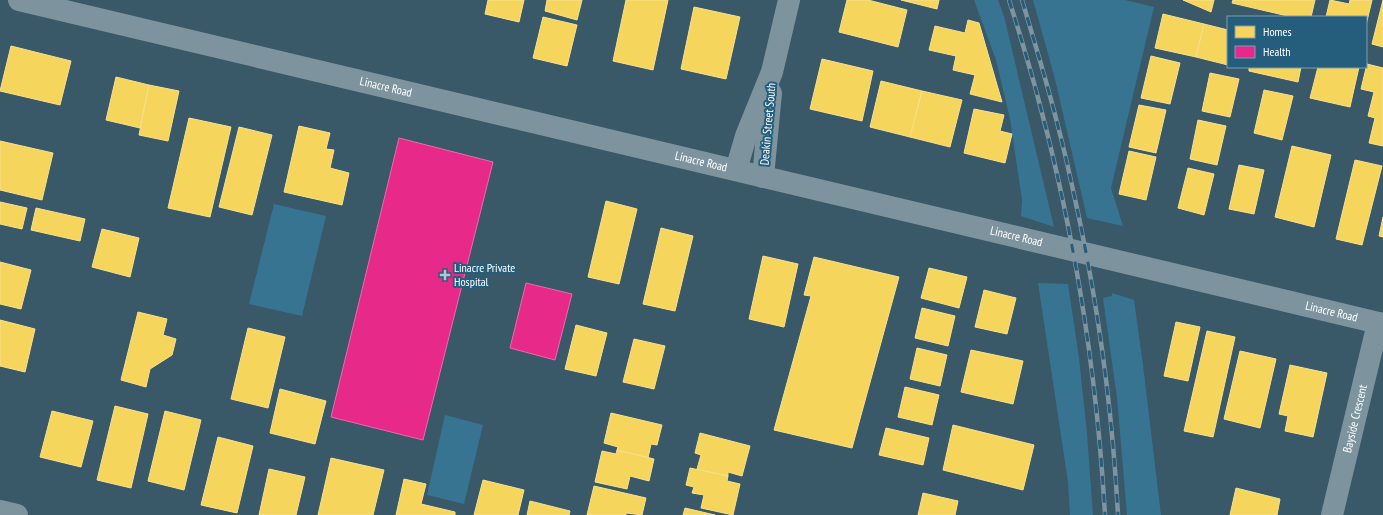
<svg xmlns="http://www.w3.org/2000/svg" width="1383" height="515" font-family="'PT Sans Narrow',sans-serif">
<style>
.green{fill:#367492}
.homes{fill:#f6d55c;stroke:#f9e28d}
.health{fill:#e7298a;stroke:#ee69ad}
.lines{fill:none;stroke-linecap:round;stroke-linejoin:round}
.minor{stroke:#7d949f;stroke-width:22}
.rail-casing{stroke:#7f949f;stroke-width:4.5}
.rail{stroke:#255e7c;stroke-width:3;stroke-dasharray:9;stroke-linecap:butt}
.poi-dot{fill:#bac5ca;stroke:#255e7c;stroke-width:1.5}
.labels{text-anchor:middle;stroke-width:4;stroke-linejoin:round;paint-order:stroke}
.street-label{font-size:12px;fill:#fff;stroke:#255e7c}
.poi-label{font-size:12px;fill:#fff;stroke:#255e7c;text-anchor:start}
</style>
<rect width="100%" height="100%" fill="#395868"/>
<g class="green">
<polygon points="974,0 998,0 1004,16 1054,227 1021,216 1022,200 1010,119 996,60"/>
<polygon points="1033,0 1125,0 1154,7 1111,188 1123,226 1087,218 1055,79"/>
<polygon points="274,204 326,216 302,316 249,304"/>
<polygon points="1038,283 1068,284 1079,358 1087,433 1093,515 1070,515 1068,482"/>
<polygon points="1112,293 1134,300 1143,365 1161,515 1127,515 1117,398 1103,298 1112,296"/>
<polygon points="445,415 483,425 464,504 427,495"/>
</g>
<g class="homes">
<polygon points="488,0 524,0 519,22 485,14"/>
<polygon points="547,0 582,0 577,20 545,11"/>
<polygon points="626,0 668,0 653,70 613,61"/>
<polygon points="847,0 868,0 907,10 898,47 839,32"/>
<polygon points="901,0 939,0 937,9"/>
<polygon points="1183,0 1214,0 1211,12"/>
<polygon points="1233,0 1315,0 1311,17 1292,17 1232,3"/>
<polygon points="1330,0 1349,4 1350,0 1372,0 1366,25 1366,17 1326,17"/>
<polygon points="1383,0 1383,47 1372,44"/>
<polygon points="694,7 740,17 726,79 681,69"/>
<polygon points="1163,14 1204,24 1196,57 1155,48"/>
<polygon points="543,17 577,25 567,66 533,58"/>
<polygon points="968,20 979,23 1002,102 970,94 975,75 953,70 956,56 929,50 935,26 965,33"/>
<polygon points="1204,24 1228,30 1228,65 1196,57"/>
<polygon points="11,46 71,61 60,105 0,91"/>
<polygon points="1151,56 1180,63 1170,104 1141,98"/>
<polygon points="822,59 873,71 862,121 810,109"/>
<polygon points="1367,64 1383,68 1383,146 1369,143 1375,118 1368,116 1374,92 1361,89"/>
<polygon points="1249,67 1301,67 1298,82 1249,71"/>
<polygon points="1318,67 1359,67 1350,107 1310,98"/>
<polygon points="1210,73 1239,79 1230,117 1202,111"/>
<polygon points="116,77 149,85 140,128 106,120"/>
<polygon points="881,81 922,91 910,137 870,127"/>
<polygon points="149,85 179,91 168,141 139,135"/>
<polygon points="1264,90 1293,96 1282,140 1254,133"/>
<polygon points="922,91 962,100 950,147 910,137"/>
<polygon points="1139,105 1166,110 1156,153 1129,147"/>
<polygon points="974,109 1004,115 1000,131 1012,134 1005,163 964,153"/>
<polygon points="189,118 231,127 210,217 168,208"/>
<polygon points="1198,120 1226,126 1217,165 1190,159"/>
<polygon points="299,126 330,133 326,149 334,150 330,168 349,173 342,205 284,192"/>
<polygon points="239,127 272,135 252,215 219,207"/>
<polygon points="0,141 53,153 42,200 0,190"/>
<polygon points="1292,146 1331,155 1314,227 1275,217"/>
<polygon points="1129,151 1156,157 1146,200 1119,194"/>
<polygon points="1355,160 1382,166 1362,245 1336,239"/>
<polygon points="1239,165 1264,170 1254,214 1229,209"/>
<polygon points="1188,168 1214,174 1204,215 1178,208"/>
<polygon points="606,201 637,209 619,284 588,277"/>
<polygon points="0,202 27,208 22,229 0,224"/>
<polygon points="36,208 85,219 80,241 31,230"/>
<polygon points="1383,217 1383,237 1379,236"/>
<polygon points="661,228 693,236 675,311 643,304"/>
<polygon points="102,229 139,238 130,277 92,267"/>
<polygon points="763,256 798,264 784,327 749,319"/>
<polygon points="814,257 899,277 852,448 774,430 811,296 804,295"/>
<polygon points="0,262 31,270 21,309 0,304"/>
<polygon points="929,268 967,277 959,308 921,298"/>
<polygon points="984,290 1016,298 1007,334 975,327"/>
<polygon points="922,308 955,316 948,346 915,338"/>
<polygon points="138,312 167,319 163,335 176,339 172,355 150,369 146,387 121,380"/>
<polygon points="0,320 35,329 25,372 0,366"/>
<polygon points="1176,322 1200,327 1188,381 1164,376"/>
<polygon points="576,325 607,333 596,376 565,369"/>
<polygon points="248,328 285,337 268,408 231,399"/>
<polygon points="1207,331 1235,337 1213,437 1184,431"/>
<polygon points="634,339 665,346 654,389 623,382"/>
<polygon points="917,348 947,355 940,386 910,379"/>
<polygon points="971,350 1023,361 1013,404 961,392"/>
<polygon points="1240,351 1276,359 1260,428 1224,419"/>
<polygon points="1290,365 1327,373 1313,437 1285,431 1288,416 1279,414"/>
<polygon points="905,387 939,395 932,425 898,417"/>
<polygon points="280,389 326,401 315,444 270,433"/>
<polygon points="115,406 148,414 131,488 97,480"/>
<polygon points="52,411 93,421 81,467 40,457"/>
<polygon points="165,411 201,420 184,490 148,481"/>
<polygon points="611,413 662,425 657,445 651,444 648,458 617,450 618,447 604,443"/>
<polygon points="953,425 1034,445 1023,490 943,470"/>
<polygon points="886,428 929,438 923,465 879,455"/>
<polygon points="700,433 750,446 742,476 728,472 728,476 697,469 701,455 695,453"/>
<polygon points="218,437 253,446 237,513 201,505"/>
<polygon points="617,450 654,459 649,481 630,476 627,489 595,482 602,451 616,454"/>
<polygon points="331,458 384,470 373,515 318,515"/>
<polygon points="690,468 728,476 727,481 740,484 733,515 701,508 704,495 692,493 694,487 686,485"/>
<polygon points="269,469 305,477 296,515 259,515"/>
<polygon points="404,479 426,484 421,504 455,512 455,515 396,515"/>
<polygon points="483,480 524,490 518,515 474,515"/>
<polygon points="594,486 646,498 642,515 626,513 626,515 587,515"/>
<polygon points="1236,488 1280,499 1277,515 1230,515"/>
<polygon points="923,493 958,501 955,515 918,515"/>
<polygon points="530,501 570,511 569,515 527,515"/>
<polygon points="685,508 715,515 683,515"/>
</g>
<g class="health">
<polygon points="399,138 493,162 423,440 331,417"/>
<polygon points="526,283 572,294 555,360 510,348"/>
</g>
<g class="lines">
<g class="minor">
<path id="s1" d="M19 0C474 108 929 215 1383 324"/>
<polyline points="736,170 746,136 772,72 789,0"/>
<polyline points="763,177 771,93"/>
<polyline points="0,511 17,515"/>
<path id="s2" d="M1332 515 1378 323"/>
</g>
<g class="rail-casing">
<g id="rail">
<path d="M1009 0C1063 166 1095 340 1105 515"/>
<path d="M1022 0C1040 60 1058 120 1071 181 1096 290 1112 403 1118 515"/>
</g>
</g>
<use href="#rail" class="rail"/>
</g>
<path class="poi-dot" d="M443 269h4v4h4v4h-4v4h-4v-4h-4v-4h4z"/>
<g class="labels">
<g class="street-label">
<text dy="4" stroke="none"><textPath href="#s1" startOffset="377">Linacre Road</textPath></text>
<text transform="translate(768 124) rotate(-85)" y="4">Deakin Street South</text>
<text dy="4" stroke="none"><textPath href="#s1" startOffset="701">Linacre Road</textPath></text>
<text dy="4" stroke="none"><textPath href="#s1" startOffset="1025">Linacre Road</textPath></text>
<text dy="4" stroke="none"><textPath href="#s1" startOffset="1349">Linacre Road</textPath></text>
<text dy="4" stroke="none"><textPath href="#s2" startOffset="99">Bayside Crescent</textPath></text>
</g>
<g class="poi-label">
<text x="454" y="272">Linacre Private<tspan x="454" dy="14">Hospital</tspan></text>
</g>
</g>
<rect x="1227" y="16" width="140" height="52" fill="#255e7c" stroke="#7c9eb0"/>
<rect x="1235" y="26" width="20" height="12" fill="#f6d55c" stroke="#7c9eb0"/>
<text x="1263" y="36" font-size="12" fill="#ffffff">Homes</text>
<rect x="1235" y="46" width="20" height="12" fill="#e7298a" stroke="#7c9eb0"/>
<text x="1263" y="56" font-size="12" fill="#ffffff">Health</text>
</svg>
